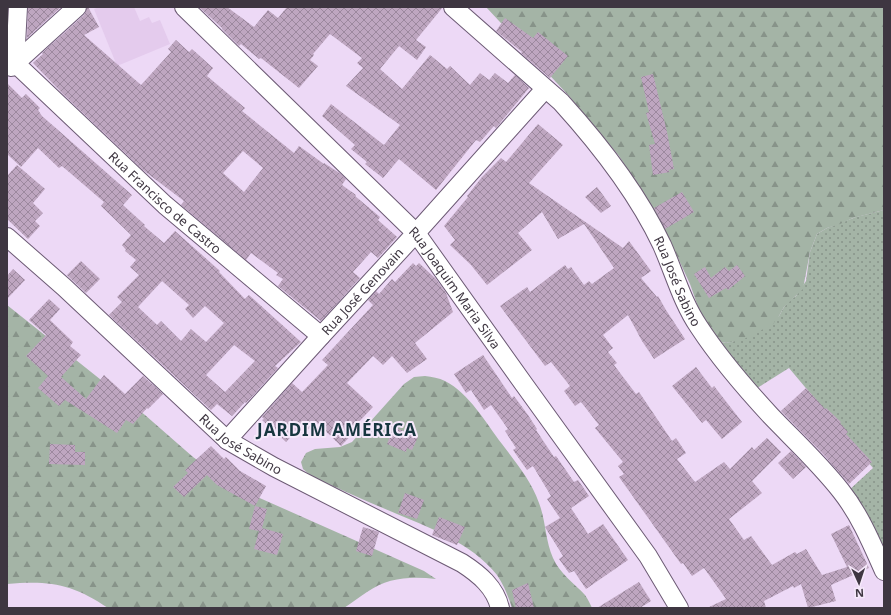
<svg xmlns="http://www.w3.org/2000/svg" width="891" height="615" font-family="'Noto Sans',sans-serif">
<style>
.built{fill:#e4cbed}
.grass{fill:url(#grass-dots)}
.forest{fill:url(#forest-firs)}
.building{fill:url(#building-cross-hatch);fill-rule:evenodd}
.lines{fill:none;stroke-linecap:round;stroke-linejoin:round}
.minor-casing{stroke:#6c5a74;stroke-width:20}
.minor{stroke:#fff;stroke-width:18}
.labels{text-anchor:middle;stroke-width:4;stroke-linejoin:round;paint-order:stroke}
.street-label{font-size:13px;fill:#3e3641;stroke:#f6e9fb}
.district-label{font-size:17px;font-weight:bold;letter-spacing:1px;fill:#17363f;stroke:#f6e9fb}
</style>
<defs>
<pattern id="grass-dots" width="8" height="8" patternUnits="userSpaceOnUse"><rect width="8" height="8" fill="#a4b4a6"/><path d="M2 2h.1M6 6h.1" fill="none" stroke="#879389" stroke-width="1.8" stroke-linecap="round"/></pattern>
<pattern id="forest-firs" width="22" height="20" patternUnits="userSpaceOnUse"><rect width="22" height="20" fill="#a4b4a6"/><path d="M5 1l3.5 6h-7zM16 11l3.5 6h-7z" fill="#879389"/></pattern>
<pattern id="building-cross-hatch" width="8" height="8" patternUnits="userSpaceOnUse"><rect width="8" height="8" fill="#bea6c0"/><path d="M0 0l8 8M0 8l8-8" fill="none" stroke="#9c889e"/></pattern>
</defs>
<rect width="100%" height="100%" fill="#edd9f6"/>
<polygon class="built" points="99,7 134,7 140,21 149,17 152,23 160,20 170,44 117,66 94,9"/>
<polygon class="grass" points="884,210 884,552 847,492 873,468 789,368 754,390 717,343 732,342 779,316 784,307 789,301 796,296 806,281 810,252 817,234 827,228 856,217"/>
<g class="forest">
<polygon points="486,7 884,7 884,210 853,218 840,224 827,228 817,234 810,252 803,289 784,307 779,316 773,324 746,338 732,342 717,343 698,307 690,284 672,245 646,199 619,156 569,96"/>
<path d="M7 305 145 415 193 457 235 487 424 571 436 579C412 576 388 577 367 592 359 597 352 603 344 608H108C73 584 49 580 7 584Z"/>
<path d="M425 376C432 377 439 378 445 381 469 393 486 423 502 444 516 463 531 480 539 503 546 521 545 540 553 558 560 574 574 583 585 595 588 599 590 604 592 608H512C508 596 504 585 497 575 471 542 427 527 390 511 366 501 343 491 320 480L310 475 303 469 301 462 306 453 315 449 340 447 352 442 404 384 414 377Z"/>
</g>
<g class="building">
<polygon points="28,7 61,7 27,38"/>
<path d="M87 7H88L99 27 84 35 141 85 171 52 168 49 176 40 189 52 192 49 213 68 207 76 245 108 242 111 294 153 299 146 324 164V163L341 174 346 179 342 185 356 195 355 196 380 217 378 220 397 237 378 258 371 252 353 272 360 278 321 321 278 286 283 279 276 275 278 273 251 253 246 260 181 205 184 201 143 170 63 94 33 63 43 54 42 53 84 15ZM243 151 263 168 244 192 223 173Z"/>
<polygon points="199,7 227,7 254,27 268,10 278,18 287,7 443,7 416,40 426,47 417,60 399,46 380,69 402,89 430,55 447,69 450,66 470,85 480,73 489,80 495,73 508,83 515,75 529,88 496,128 494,126 480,142 476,140 436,190 399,159 383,178 365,164 367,162 351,149 355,145 322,116 331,104 384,145 400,125 346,86 363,68 357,63 362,58 330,34 313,54 314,55 310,60 318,66 299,88 261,58 259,59 241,44 239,46 222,29 222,28"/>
<polygon points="505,18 533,38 538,32 568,56 550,78 521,53 522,52 496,31"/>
<polygon points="653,74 667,132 674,169 668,170 670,172 653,175 649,145 655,144 646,113 649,112 641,77"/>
<path d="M7 83 22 98 26 94 40 108 38 110 42 116 132 195 123 205 145 225 144 226 164 243 175 231 220 271 219 272 245 299 249 295 301 342 275 366 278 368 246 403 245 402 232 416 217 404 211 410 109 315 122 302 117 297 139 275 130 267 136 260 125 251 126 250 122 245 131 235 101 206 104 202 62 166 59 168 38 148 21 167 7 154ZM162 281 189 305 185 309 193 318 205 306 224 323 206 342 191 329 181 341 161 321 157 325 138 307ZM234 345 255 361 225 392 206 375Z"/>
<polygon points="538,124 563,145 529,183 623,248 629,241 651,271 641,278 657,297 658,296 666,310 685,339 654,359 642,341 628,315 603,335 613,348 608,352 617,363 614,365 636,394 639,392 672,441 676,438 686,453 677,459 695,482 724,462 730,469 752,447 754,450 767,438 781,452 752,481 762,493 729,519 744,540 751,536 772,565 795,552 797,554 806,549 822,575 847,567 831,534 849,525 869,568 831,585 836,601 808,608 801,584 794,588 793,586 764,601 766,608 707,608 726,599 704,568 692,576 683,563 681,564 619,477 624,474 618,466 623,462 595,428 599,425 581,402 575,406 564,391 570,386 551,362 545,366 500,306 527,287 530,292 565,265 568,269 571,267 584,285 589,281 592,284 614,268 584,224 558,239 542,212 518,233 532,250 487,285 471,265 450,245 455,240 444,226 468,197 467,196 482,177 501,158 506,162"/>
<polygon points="17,165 45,189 33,203 43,213 35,221 40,226 28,239 7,219 7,176"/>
<polygon points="597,187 611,206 601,213 585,197"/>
<polygon points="682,192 694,212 665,229 654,208"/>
<polygon points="81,261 100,279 86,293 67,275"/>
<polygon points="413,263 416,266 419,263 436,279 446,293 453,312 415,343 427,359 407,373 392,356 383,365 373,356 347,383 373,407 355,426 357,429 341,446 316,422 302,436 296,431 286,442 262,420 264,419 262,417 292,383 302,392 305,389 328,365 322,360 373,305 368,300 376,291 379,294 392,279 395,282"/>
<polygon points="737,265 745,276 728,290 726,288 709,298 694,274 705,267 711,278 725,267 729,271"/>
<polygon points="13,269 25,280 7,299 7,276"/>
<polygon points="49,299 60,309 50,320 73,342 70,346 81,355 61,377 86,399 104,375 125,394 143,376 163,394 148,409 147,408 133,424 126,420 117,433 65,400 59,406 38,388 48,376 26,356 46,335 29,320"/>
<polygon points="483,355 512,398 514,396 528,415 537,429 536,430 554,457 556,456 574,482 578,480 589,496 571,508 588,534 603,524 628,560 586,589 574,571 569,573 559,559 563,556 545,527 560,518 547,499 551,496 533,466 527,470 513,450 516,448 505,431 508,429 491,405 484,410 471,390 466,393 454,374"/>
<polygon points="696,367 712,388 714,386 742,422 722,439 706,420 702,423 672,386"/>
<polygon points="806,388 825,409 826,408 841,422 840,423 848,432 846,434 872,462 849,484 824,455 781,411"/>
<polygon points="394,427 418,437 412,450 407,448 406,452 387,444"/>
<polygon points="50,444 75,445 75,452 85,452 85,465 49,464"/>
<polygon points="211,446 224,459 226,457 240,471 266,486 255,506 267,509 262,528 283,534 277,555 254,549 259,531 249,529 255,506 217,485 207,475 184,497 173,487 188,473 185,470"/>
<polygon points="791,451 806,467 793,479 778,463"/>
<polygon points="405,493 424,500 417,519 398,513"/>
<polygon points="439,517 465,527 457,545 432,535"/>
<polygon points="363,527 379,532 372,556 356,551"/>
<polygon points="639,582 651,601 640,608 597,608"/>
<polygon points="528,583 534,608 516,608 512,590"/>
</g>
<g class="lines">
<g class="minor-casing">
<g id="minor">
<path id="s1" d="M18 7 15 63 165 205 321 336"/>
<path id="s2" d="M184 7 416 233 523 383 648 556 679 608"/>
<path id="s3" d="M453 7 561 102C600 145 637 192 662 245 674 272 682 302 699 327 720 359 745 388 771 416 795 441 820 464 841 491 860 515 872 544 884 571"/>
<polyline points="11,67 77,7"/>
<path id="s4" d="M7 237 64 287 227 440 274 467 462 563C479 574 495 587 500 608"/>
<path id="s5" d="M227 440 321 336 416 233 545 89"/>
</g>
</g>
<use href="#minor" class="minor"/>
</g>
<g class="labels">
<g class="street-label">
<text dy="5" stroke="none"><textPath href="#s1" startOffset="261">Rua Francisco de Castro</textPath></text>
<text dy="5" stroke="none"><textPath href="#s3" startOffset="359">Rua José Sabino</textPath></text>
<text dy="5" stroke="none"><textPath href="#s2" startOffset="391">Rua Joaquim Maria Silva</textPath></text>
<text dy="5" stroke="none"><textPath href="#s5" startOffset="201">Rua José Genovain</textPath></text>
<text dy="5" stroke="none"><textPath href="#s4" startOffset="313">Rua José Sabino</textPath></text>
</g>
<g class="district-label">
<text x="337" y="436">JARDIM AMÉRICA</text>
</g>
</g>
<rect width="891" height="615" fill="none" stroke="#3e3641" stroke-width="16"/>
<g transform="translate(859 583) rotate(177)" stroke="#f6e9fb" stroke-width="3" paint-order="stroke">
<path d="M0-3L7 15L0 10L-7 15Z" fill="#3e3641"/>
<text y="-6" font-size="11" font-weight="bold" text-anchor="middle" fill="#3e3641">N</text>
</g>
</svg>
